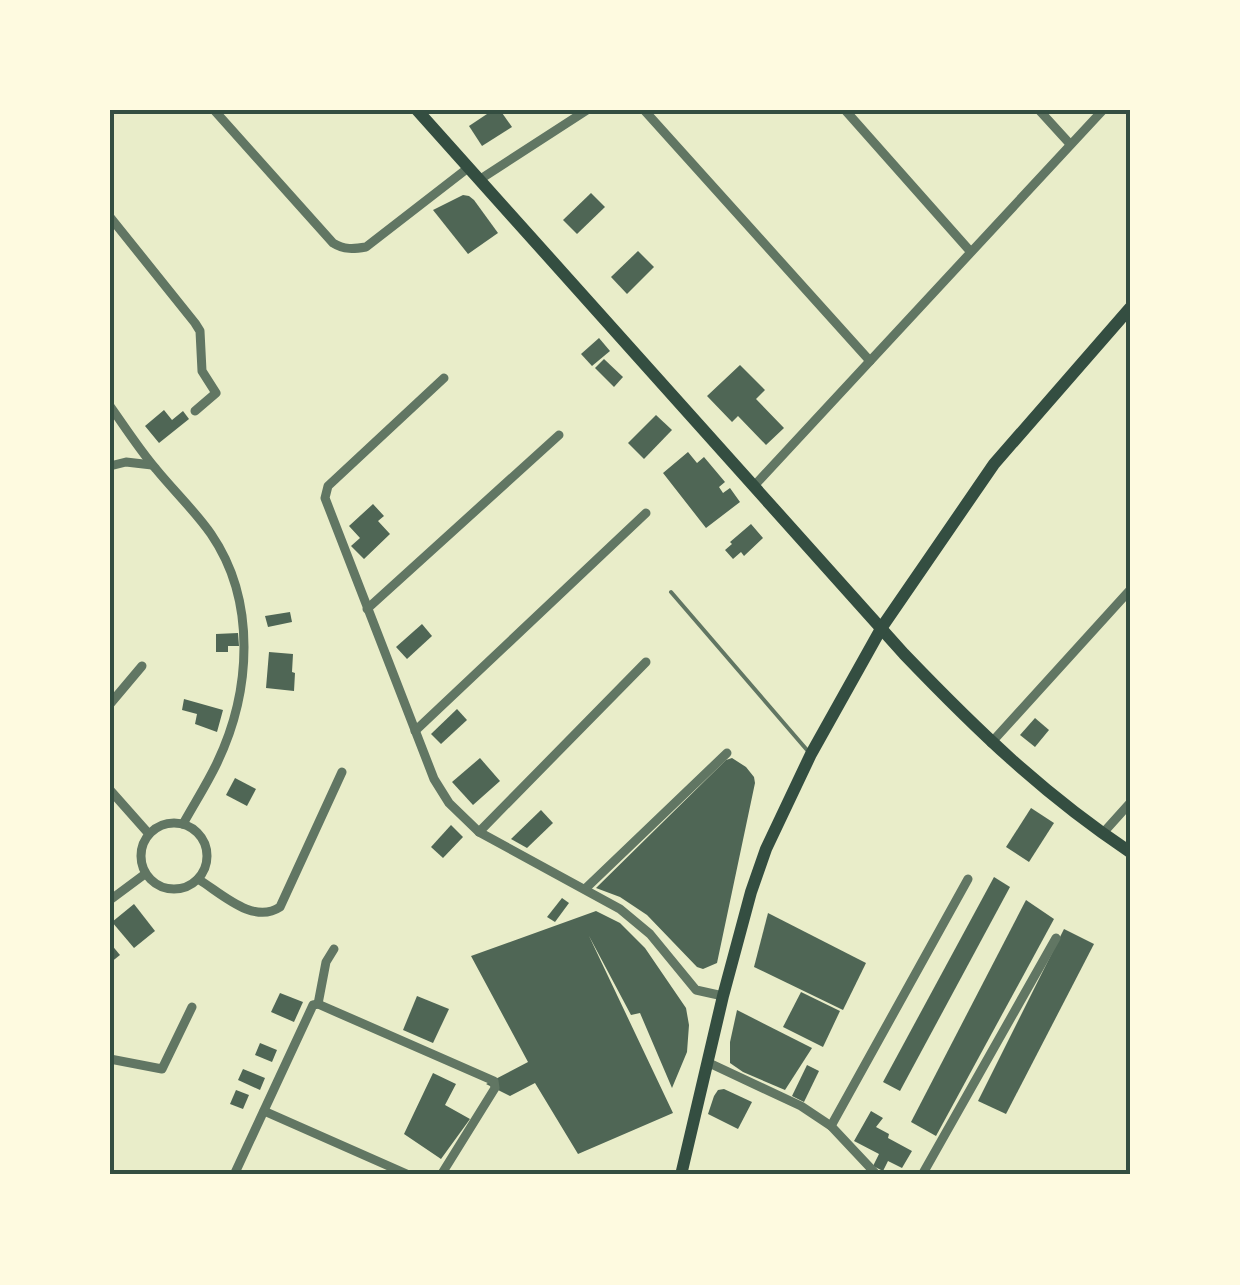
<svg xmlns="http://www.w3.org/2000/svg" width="1240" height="1285" font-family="'PT Serif',serif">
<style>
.building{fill:#4f6655}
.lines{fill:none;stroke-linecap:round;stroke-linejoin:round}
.service{stroke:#617663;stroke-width:4}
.minor{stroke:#617663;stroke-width:9}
.secondary{stroke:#344e41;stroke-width:12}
.neatline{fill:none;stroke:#344e41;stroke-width:4}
</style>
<rect width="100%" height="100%" fill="#e9edc9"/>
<g class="building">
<polygon points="493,110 500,110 512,127 482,146 469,126"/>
<polygon points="591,193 605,207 577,234 563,220"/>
<polygon points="463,195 469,196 474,200 498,233 468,254 433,210"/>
<polygon points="638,251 654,267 627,294 611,277"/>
<polygon points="599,338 610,351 592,366 581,354"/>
<polygon points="604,359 623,377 614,387 595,368"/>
<polygon points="740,365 765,390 756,399 784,428 766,445 738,416 732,422 707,396"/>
<polygon points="164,410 172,420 183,411 189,419 159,443 145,426"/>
<polygon points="656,415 672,430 644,459 628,443"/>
<polygon points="688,452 697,463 704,457 725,482 719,487 723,493 730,488 740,502 706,528 663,473"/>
<polygon points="373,504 384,516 378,521 390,534 364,559 351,546 360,538 349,526"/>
<polygon points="751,524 763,538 744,556 741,552 733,559 725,550 732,544 730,542"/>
<polygon points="290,612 292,622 268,627 265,616"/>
<polygon points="422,624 432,636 407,659 396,647"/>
<polygon points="238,633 239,646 228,646 228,652 216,652 216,634"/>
<polygon points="269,652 293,654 292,672 295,673 294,691 266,688"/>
<polygon points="184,699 223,710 217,732 195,724 197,714 182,710"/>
<polygon points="457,709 467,720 441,744 431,734"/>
<polygon points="1035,718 1049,730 1035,747 1020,735"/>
<polygon points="480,758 500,781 473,805 452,782"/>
<polygon points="732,758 746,767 754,777 755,783 717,963 703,969 697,967 647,915 620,897 596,888 726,760"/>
<polygon points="235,778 256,789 247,806 226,795"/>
<polygon points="1031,808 1054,823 1029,862 1006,847"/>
<polygon points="541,810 553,823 527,848 511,839"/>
<polygon points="451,825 463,837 443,858 431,847"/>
<polygon points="994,877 1010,887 900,1091 883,1082"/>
<polygon points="562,898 569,903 555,922 547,917"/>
<polygon points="1026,900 1054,919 936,1136 911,1122"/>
<polygon points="134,904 155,931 134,948 112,922"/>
<polygon points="596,911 620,923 645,948 686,1008 689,1025 687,1052 672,1088 640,1013 631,1015 589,936 673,1113 578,1154 535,1083 510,1096 486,1084 528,1062 471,956"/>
<polygon points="768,913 866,963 843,1010 754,967"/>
<polygon points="1064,929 1094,944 1006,1114 978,1101"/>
<polygon points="110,943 120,955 110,963"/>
<polygon points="801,992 840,1011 823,1047 783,1027"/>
<polygon points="280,993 303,1002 294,1022 271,1012"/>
<polygon points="417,996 449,1009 433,1043 403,1030"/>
<polygon points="737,1010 812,1048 785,1090 743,1072 730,1063 730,1042"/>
<polygon points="260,1043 277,1050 272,1062 255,1055"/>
<polygon points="807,1065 819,1071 804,1102 792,1096"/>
<polygon points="243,1069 265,1078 260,1090 238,1080"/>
<polygon points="433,1073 456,1084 445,1105 470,1119 441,1159 404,1134"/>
<polygon points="724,1089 752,1102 738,1129 708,1114 714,1096 718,1090"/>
<polygon points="236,1090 249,1095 243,1109 230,1104"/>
<polygon points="871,1111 883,1118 876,1127 889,1134 888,1138 912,1151 902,1168 888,1161 883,1171 873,1166 879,1154 854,1141"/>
</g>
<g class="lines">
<polyline class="service" points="671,592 807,750"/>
<g class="minor">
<path d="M214 110 333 243C344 250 354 249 366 247L468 168"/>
<polyline points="644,110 870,361"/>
<polyline points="845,110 970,251"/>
<polyline points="1039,110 1070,144"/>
<polyline points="479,180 587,110"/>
<polyline points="110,217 195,323 200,331 202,371 216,393 195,411"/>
<polyline points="444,378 328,486 325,498 434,779 449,803 479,832 620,909 650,934 696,990 723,996"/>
<path d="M110 406C125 427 139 449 156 469 173 490 195 511 211 534 257 601 251 692 217 763 207 784 194 804 183 824"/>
<polyline points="110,466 126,462 152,465"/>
<polyline points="754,486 1103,110"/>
<polyline points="367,609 559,435"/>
<polyline points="110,704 142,666"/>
<polyline points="415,731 646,513"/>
<polyline points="991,743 1130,590"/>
<polyline points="110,790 149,834"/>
<circle cx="174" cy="856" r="33"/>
<polyline points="479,832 646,662"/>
<polyline points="1103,833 1130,803"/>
<path d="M198 879C221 893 253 925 280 907L342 772"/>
<polyline points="585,889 727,753"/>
<polyline points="110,900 145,874"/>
<polyline points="318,1004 326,962 334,949"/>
<polyline points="110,1059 162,1069 192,1007"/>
<polyline points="707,1062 801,1106 831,1126 877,1175"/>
<polyline points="264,1111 409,1175"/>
<polyline points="831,1126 968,879"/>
<polyline points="234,1175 313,1005 318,1004 494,1081 495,1088 441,1175"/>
<polyline points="922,1175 1056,938"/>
</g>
<g class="secondary">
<path d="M417 110 904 654C977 730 1042 793 1130 852"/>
<polyline points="681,1175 723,996 751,892 766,849 811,754 882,627 994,464 1130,308"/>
</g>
</g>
<rect width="1240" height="1285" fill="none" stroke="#fefae0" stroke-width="225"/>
<rect x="112" y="112" width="1016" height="1060" class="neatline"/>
</svg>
